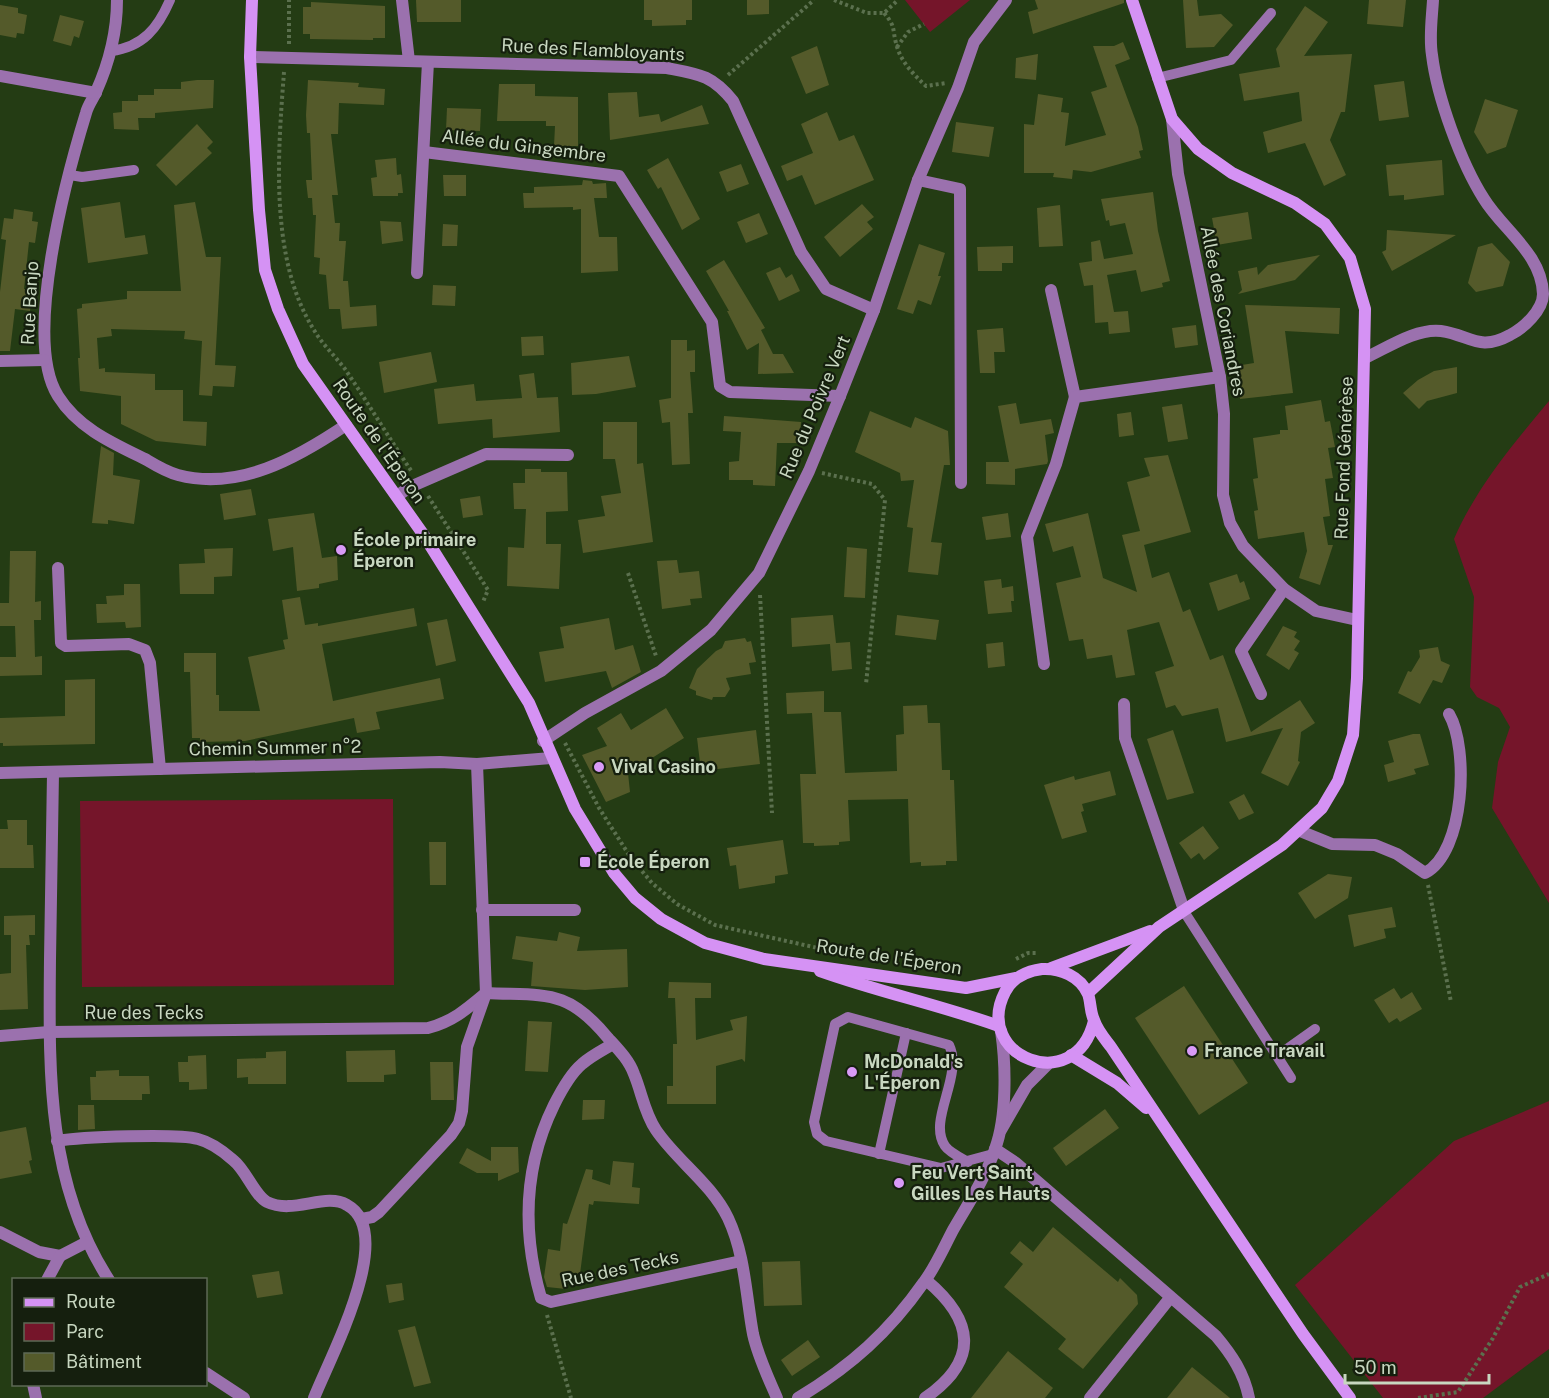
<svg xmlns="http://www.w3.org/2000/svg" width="1549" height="1398" font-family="'Public Sans',sans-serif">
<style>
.green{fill:#75152a}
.building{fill:#545a2a}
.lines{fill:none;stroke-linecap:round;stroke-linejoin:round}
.path{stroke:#5b704e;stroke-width:4;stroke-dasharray:3 3;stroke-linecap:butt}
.lane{stroke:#9b71ae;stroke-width:10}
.street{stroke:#9b71ae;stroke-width:12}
.secondary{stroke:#d592f4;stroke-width:12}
.poi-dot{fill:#d99af7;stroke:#151f0e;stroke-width:2}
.labels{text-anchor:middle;stroke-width:4.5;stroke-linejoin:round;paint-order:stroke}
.street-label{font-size:18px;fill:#c8d7c0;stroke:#151f0e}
.poi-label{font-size:18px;font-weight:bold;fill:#c8d7c0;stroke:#151f0e;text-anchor:start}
</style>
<rect width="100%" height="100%" fill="#243c14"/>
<g class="green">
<polygon points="905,0 970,0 930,32"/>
<path d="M1549 401V903L1492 808 1498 762 1510 727 1499 708 1477 697 1470 687 1474 597 1454 539C1476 488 1513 444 1549 401Z"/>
<polygon points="393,799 394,985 82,987 80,801"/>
<polygon points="1549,1101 1549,1349 1483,1398 1383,1398 1295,1285 1454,1141"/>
</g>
<g class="building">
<polygon points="416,0 461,0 461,22 417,22"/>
<polygon points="644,0 692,0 692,20 686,20 686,25 652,26 652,20 644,20"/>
<polygon points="747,0 769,0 769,14 747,15"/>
<polygon points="1035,0 1124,0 1124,3 1033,34 1028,12 1038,9"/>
<polygon points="1183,0 1197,0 1199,16 1221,14 1233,25 1214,47 1186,48"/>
<polygon points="1369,0 1406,0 1403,27 1367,24"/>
<polygon points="311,2 385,6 385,38 373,38 373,40 310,39 310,34 303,34 303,7 311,7"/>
<polygon points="0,5 18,8 18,13 27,15 24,34 17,33 16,38 0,35"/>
<polygon points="1305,6 1328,22 1304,56 1352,54 1345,112 1341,112 1330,140 1346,175 1324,186 1305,143 1268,153 1263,132 1302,121 1299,92 1244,101 1239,74 1280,67 1276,49"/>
<polygon points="60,15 84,21 79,38 74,36 71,46 53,41"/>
<polygon points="1123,42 1130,59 1115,65 1138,127 1143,150 1139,151 1141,158 1091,172 1073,170 1072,179 1053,177 1054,173 1024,173 1024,124 1034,125 1038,94 1063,98 1061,112 1069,113 1065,146 1106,135 1091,92 1107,87 1093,46 1114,46"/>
<polygon points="817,46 829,85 806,94 791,57"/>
<polygon points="1038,54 1036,80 1015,78 1016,58"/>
<polygon points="197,80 214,80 213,108 155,113 155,118 138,118 139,130 114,129 113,113 122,112 122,101 138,101 138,95 154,95 154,89 181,89 181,82"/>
<polygon points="308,80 359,83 358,87 385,89 384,105 339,103 338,134 331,134 338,195 332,195 335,223 340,223 339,241 346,241 343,281 348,281 350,307 376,305 377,326 342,329 340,309 329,309 326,275 319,274 320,258 314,257 316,215 313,215 312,198 308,198 306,180 312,180 310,133 307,133 306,115"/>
<polygon points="1404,81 1409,117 1379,121 1374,85"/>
<polygon points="499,84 535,84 535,96 578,97 578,146 554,146 555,126 546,126 546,121 497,121"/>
<polygon points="637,92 639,117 659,114 661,122 702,105 709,124 610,140 608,93"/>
<polygon points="1485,99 1518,110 1506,147 1487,154 1474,132"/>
<polygon points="447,108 481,109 480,131 446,130"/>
<polygon points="827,112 839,141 854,135 874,180 815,205 802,175 787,181 781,166 813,153 801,124"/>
<polygon points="956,122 994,127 989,157 952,152"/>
<polygon points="197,124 213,142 207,148 212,153 176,186 156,165"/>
<polygon points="396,158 397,175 401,174 403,193 398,193 398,196 373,196 371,178 377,177 375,160"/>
<polygon points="668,158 700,219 682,230 661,187 658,189 647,170"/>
<polygon points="1442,160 1444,195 1404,200 1404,195 1389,196 1386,165"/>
<polygon points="741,164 749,184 727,192 719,172"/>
<polygon points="443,175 466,175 466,196 444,196"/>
<polygon points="583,180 592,181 593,184 606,183 607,198 594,198 599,237 617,237 618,271 581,273 581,209 573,210 573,207 524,208 523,193 534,193 534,187 582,185"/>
<polygon points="1153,192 1158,231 1170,281 1162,283 1163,287 1141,292 1136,270 1107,275 1114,312 1128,311 1130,332 1109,334 1108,322 1095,323 1093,285 1084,286 1079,263 1092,261 1091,242 1100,240 1104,259 1133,254 1125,223 1110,226 1109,220 1106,221 1101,199"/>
<polygon points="120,202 125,238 145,235 148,254 88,263 81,208"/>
<polygon points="195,202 206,257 221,257 215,365 236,366 234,387 213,386 212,396 199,395 202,341 184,339 185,331 111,329 112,336 97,338 99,369 105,368 105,372 155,374 155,390 183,390 183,421 207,422 206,446 156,441 121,424 121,396 80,391 78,358 80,358 77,309 82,308 82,304 127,299 127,291 181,291 174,205"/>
<polygon points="862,204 874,217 867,222 873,229 840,257 824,237"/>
<polygon points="1060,205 1063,246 1039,247 1037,208"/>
<polygon points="14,209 33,212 32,221 38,222 35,243 29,242 24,289 32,290 30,311 15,309 10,351 0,351 0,292 6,240 1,239 4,218 13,219"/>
<polygon points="1248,212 1252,239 1217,245 1212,218"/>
<polygon points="759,213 768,234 746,243 737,222"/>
<polygon points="380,221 401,222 403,241 382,244"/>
<polygon points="443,224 458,225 457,246 442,246"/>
<polygon points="1387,230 1456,235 1392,271 1382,252 1386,250"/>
<polygon points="1492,243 1510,262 1503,286 1476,292 1468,283 1478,247"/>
<polygon points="919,244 945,253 938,276 941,276 931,305 918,300 913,314 897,309"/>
<polygon points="1013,246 1013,263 1002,263 1002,271 978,271 977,247"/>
<polygon points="1320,255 1295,280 1238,294 1242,290 1238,271 1257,267 1258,275 1268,265"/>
<polygon points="724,260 765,328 761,330 773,354 783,354 794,373 758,374 759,343 747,350 727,311 729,311 706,271"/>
<polygon points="780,267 786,278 792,274 800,291 779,301 766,273"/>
<polygon points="433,285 456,286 455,306 432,305"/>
<polygon points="1245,305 1340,308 1339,334 1285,331 1293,393 1240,399 1236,366 1254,363"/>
<polygon points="1196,325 1198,345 1175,348 1172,328"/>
<polygon points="1003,328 1005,352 994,352 995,373 980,373 977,330"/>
<polygon points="543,336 544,355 522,356 521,337"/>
<polygon points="671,340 687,340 687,351 695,350 695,372 690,372 693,413 688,413 690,464 672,465 670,422 662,423 659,400 671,398"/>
<polygon points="431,352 437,382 384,393 379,362"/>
<polygon points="629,356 636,387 596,394 572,395 571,363"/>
<polygon points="1457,367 1457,393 1427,401 1419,409 1403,393 1418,380 1434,371"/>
<polygon points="534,373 537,398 558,397 560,432 493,438 492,419 438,424 434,389 474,384 476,401 522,398 519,375"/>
<polygon points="1321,400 1325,422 1330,421 1335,447 1328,448 1333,478 1325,479 1330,516 1323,517 1328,545 1333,545 1320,585 1299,578 1307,551 1304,532 1258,539 1254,511 1258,510 1253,479 1258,478 1253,438 1280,434 1280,430 1288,430 1285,406"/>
<polygon points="1016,403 1020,424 1051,419 1054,433 1045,435 1048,461 1047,464 1015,469 1015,485 986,484 986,462 1009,462 998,406"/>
<polygon points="1182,404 1188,439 1168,442 1162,407"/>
<polygon points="870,411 911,428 915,417 948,431 950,465 944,465 931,542 942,543 938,575 908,572 913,528 907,527 914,480 901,481 900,473 855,452"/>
<polygon points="1131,412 1134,435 1119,437 1117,414"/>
<polygon points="724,416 801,422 799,443 777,443 775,486 753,485 753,480 729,480 729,462 739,461 741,432 723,431"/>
<polygon points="603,422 637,422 637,464 643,463 653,542 583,553 578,520 605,516 601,496 621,493 615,459 603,459"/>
<polygon points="101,446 114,453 113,475 140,480 134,524 108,520 108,524 92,523"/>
<polygon points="1168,455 1191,532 1144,545 1152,578 1169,572 1183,612 1190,609 1210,660 1223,655 1251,732 1300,700 1311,717 1315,723 1301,732 1298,761 1300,762 1288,786 1261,773 1283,728 1226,742 1218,708 1182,716 1175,705 1166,708 1155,672 1174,666 1159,622 1127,630 1135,675 1116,678 1112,655 1087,659 1083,639 1069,641 1056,583 1081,577 1073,546 1053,552 1045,524 1088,513 1103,578 1137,592 1122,535 1140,531 1127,482 1150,476 1144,458"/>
<polygon points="525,469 541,469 541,472 567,472 568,511 546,512 546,544 561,544 559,589 507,586 508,547 524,548 526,509 514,509 513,483 525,483"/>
<polygon points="251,489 256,515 224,520 220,494"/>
<polygon points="480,496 483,515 463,518 460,499"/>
<polygon points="314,513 322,558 337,556 338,580 319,584 319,588 297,591 293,547 273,551 268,519"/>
<polygon points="1008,513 1011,537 986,540 982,517"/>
<polygon points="847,547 867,549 865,598 844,597"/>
<polygon points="233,548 232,576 214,577 214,594 180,594 179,564 205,563 204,549"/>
<polygon points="10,551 36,551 35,602 41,601 41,620 34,620 35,657 42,656 42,675 0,676 0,657 16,657 15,626 0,626 0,603 9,603"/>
<polygon points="677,560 679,573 699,571 702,598 690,599 691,605 662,609 657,561"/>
<polygon points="1237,574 1240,583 1244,581 1250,599 1218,611 1209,583"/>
<polygon points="1001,579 1002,588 1013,586 1014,601 1011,601 1012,612 988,614 984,581"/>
<polygon points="124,584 140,584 141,627 126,628 125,622 97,623 96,604 107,604 106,596 124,595"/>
<polygon points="300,597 305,625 318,623 318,626 414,608 417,626 322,644 333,701 440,678 444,699 376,712 380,729 357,733 354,718 245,741 200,742 200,738 192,738 190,672 184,672 184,653 216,653 216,695 219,695 219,711 260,711 248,657 285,649 283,640 288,639 282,600"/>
<polygon points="833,615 836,643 850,642 852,669 832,671 830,644 792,647 791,618"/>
<polygon points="897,615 939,620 936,640 895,635"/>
<polygon points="609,618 615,650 633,645 641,672 612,688 606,671 545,682 539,652 564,648 560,627"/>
<polygon points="447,619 456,661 436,666 427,623"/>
<polygon points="1283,626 1297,632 1294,637 1300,641 1294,650 1299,653 1289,670 1266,655"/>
<polygon points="745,638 747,642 751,641 756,662 749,663 751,674 726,678 730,689 725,697 713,697 712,700 696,695 696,691 689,688 697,669 716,651 722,648 725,641"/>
<polygon points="1003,642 1005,666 988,668 986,644"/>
<polygon points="1438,647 1441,661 1450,665 1442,683 1433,680 1420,704 1398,693 1408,671 1411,672 1420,657 1419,650"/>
<polygon points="95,679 95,744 3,746 3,743 0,743 0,718 65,716 65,680"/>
<polygon points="824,691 824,712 841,712 845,773 897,771 896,735 904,734 903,706 927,705 928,723 940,723 942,770 950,770 950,780 954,780 957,861 946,861 946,865 921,866 921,862 910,863 908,799 848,800 850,841 839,842 839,845 814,846 814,843 803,843 800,774 816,774 812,713 787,714 786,693"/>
<polygon points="666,708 684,738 628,773 630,792 606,802 582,755 607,746 597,728 621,713 631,730"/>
<polygon points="756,730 760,764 701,771 697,738"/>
<polygon points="1173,730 1194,793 1167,800 1147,739"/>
<polygon points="1413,734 1420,734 1429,765 1414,769 1416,774 1388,782 1384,765 1394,762 1388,741"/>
<polygon points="1110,771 1116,795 1082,804 1084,811 1081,812 1087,832 1062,839 1044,785 1074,776 1075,780"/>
<polygon points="1244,794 1254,813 1239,820 1229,802"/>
<polygon points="7,820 27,820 27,845 33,845 34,868 0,868 0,829 8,829"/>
<polygon points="1203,826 1219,848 1204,860 1199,853 1191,859 1179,843"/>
<polygon points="783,840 788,874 775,876 775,883 739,889 736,865 730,866 727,848"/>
<polygon points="429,842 446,842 446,885 430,885"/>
<polygon points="1328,874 1352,877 1348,898 1315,919 1298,893"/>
<polygon points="1392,907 1396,927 1384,929 1386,938 1354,947 1348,915"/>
<polygon points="35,915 35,935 29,935 30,945 26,945 28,1009 0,1010 0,974 11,973 11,935 4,935 4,916"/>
<polygon points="559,932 580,937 577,951 627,949 628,987 585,990 531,986 533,962 512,959 516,936 557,941"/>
<polygon points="669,982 711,983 711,998 695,998 696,1040 733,1030 730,1020 747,1016 745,1062 742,1059 716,1066 716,1104 667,1104 667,1086 673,1086 673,1044 677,1044 675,998 668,998"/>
<polygon points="1184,986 1248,1083 1199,1115 1135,1018"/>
<polygon points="1394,988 1401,999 1412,992 1422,1009 1400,1022 1397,1018 1389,1023 1374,1000"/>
<polygon points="528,1021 552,1022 548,1072 525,1071"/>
<polygon points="395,1050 396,1074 384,1075 384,1082 347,1082 346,1051"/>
<polygon points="286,1051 286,1084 248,1084 248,1077 237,1078 237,1059 266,1058 266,1052"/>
<polygon points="206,1055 207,1089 189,1090 189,1082 179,1082 178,1062 188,1062 188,1056"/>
<polygon points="430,1062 453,1062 454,1100 431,1100"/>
<polygon points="119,1070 119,1076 149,1076 150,1094 142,1094 142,1100 91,1100 90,1077 96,1077 96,1071"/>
<polygon points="583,1100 605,1100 604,1119 582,1120"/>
<polygon points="78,1105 94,1105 95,1129 78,1130"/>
<polygon points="1105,1109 1119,1128 1066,1166 1053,1148"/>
<polygon points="26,1127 32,1160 29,1161 32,1173 0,1179 0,1132"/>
<polygon points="491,1147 518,1147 519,1172 498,1181 498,1173 477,1173 459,1163 467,1148 491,1161"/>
<polygon points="613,1161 634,1163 632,1187 640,1188 639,1204 594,1201 593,1205 589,1204 580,1274 569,1272 566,1289 547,1287 544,1277 548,1249 560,1251 563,1223 567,1224 586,1169 593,1170 592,1179 610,1185"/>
<polygon points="1053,1227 1118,1282 1120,1278 1137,1295 1138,1304 1083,1369 1058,1349 1066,1339 1004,1287 1023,1264 1010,1253 1020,1241 1033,1252"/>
<polygon points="800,1261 802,1305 764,1306 762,1262"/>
<polygon points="279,1271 283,1294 257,1298 252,1275"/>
<polygon points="402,1283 404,1300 389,1303 386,1285"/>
<polygon points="415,1326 431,1383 414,1387 398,1330"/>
<polygon points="808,1340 820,1357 792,1376 781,1360"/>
<polygon points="1008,1351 1053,1388 1045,1398 971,1398"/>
<polygon points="1192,1367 1230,1398 1167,1398"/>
</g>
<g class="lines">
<g class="path">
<polyline points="834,0 867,13 884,13 898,0"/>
<path d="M884 13C896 27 892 28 896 43 900 61 913 74 926 86L946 83"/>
<polyline points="289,44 289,0"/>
<polyline points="897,47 908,32 924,24"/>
<path d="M284 72C278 152 269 259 314 330 322 344 335 356 345 369 368 403 389 438 412 472"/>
<polyline points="728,75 814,0"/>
<polyline points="822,473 872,484 885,500 866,684"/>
<polyline points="428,496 488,590 483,602"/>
<polyline points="628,573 656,656"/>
<polyline points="760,595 772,813"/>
<polyline points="565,743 599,808 631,858 652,883 677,904 715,925 840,953"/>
<polyline points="1428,885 1451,1002"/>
<polyline points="1016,959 1028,953 1036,953"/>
<polyline points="547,1315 571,1398"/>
<polyline points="1418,1398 1458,1392 1493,1338 1520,1287 1549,1274"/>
</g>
<g class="lane">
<path d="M111 51C143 47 158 28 170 0"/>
<polyline points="1157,78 1231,60 1271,13"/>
<polyline points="70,175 82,177 134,170"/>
<polyline points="1185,913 1291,1078"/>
<polyline points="1277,1056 1315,1029"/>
<polyline points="879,1154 906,1033"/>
<path d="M968 1162C961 1158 949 1152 945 1146 927 1120 964 1076 949 1045L848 1017 835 1024 814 1122 817 1134 826 1141 941 1168 993 1154"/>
</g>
<g class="street">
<path d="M117 0C117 32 109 63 96 92 93 99 88 105 86 113 67 175 22 340 58 396 78 428 112 443 145 459 155 465 166 472 178 475 239 491 297 458 346 425"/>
<polyline points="402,0 409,61"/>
<path d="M250 57 667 68C699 74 712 75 733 101L801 252 826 289 874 310"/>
<polyline points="0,76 96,93"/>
<polyline points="1172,119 1178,174 1220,377 1224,414 1223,495 1230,523 1243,546 1284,589 1316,611 1357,620"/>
<polyline points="424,152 619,176 712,322 720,386 730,392 840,396"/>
<polyline points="918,180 960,189 961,483"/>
<polyline points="417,273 428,62"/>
<polyline points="1051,290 1075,397"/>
<path d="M1365 358C1387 348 1416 328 1441 331 1470 335 1479 352 1510 335 1524 328 1543 310 1543 294 1542 254 1503 230 1484 199 1461 163 1437 97 1432 55 1429 37 1432 18 1433 0"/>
<polyline points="0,361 44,360"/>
<polyline points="397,496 410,487 486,454 568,455"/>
<polyline points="58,568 61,643 66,646 129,644 145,650 150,663 160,769"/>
<polyline points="1044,664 1027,537 1056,464 1075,397 1220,377"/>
<polyline points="1261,694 1241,651 1284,589"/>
<polyline points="1124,704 1125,738 1185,913"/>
<polyline points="543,741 585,713 661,671 711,630 759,573 809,471 840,396 874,310 918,180 958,88 974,42 1006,0"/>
<polyline points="0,773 440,762 477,764 551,758"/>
<path d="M53 773C52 835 51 897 50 959 49 1070 46 1183 109 1280"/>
<path d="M1300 831 1332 844 1375 845 1397 854 1425 873C1465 852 1469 748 1449 714"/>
<polyline points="482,910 575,910"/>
<path d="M0 1036 49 1032 428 1028C452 1022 467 1009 486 993 546 996 567 988 608 1038 618 1049 629 1060 634 1074 642 1093 644 1112 656 1130 677 1161 711 1183 728 1218 745 1254 746 1296 753 1334 758 1357 768 1377 777 1398"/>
<path d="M613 1044C603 1050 591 1056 582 1064 570 1074 561 1091 554 1105 523 1168 522 1232 541 1298L551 1302 741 1261"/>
<polyline points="1001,1130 1027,1085 1048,1064"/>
<path d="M57 1141C80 1137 177 1133 198 1139 210 1142 224 1152 233 1160 246 1170 255 1196 267 1202 294 1215 325 1192 347 1205 398 1233 329 1359 314 1398"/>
<path d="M995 1149 1016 1163 1216 1336C1232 1355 1244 1373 1249 1398"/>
<polyline points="362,1219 372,1217 379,1212 451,1135 459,1123 462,1111 467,1047 486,993 477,764"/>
<polyline points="0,1232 39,1252 60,1256"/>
<polyline points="60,1256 87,1242"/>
<polyline points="47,1280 60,1256"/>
<polyline points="206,1373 244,1398"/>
<polyline points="33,1384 36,1398"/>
<path d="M798 1398C851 1366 889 1332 924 1282 936 1266 944 1247 953 1230 968 1204 986 1177 995 1149 1007 1117 1006 1065 1001 1031"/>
<path d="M925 1398C980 1360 974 1320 926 1280"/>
<polyline points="1090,1398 1170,1298"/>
</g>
<g class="secondary">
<polyline points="252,0 250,57 259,210 265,270 278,309 303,364 423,534 529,703 575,809 614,873 635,898 661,919 705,943 764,959 966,988 1016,978"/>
<polyline points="1051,968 1150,931"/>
<path d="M820 971C879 992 940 1005 999 1026"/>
<polyline points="1088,993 1159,927 1282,845 1322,808 1338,781 1353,735 1357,678 1365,309 1350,258 1325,224 1295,203 1232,173 1198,149 1172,119 1132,0"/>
<path d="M1094 1021C1075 1098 972 1056 1005 992 1012 978 1027 971 1042 969 1060 968 1080 976 1088 994 1091 1002 1090 1012 1094 1020 1097 1030 1105 1039 1111 1047L1303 1334 1350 1398"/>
<polyline points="1071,1055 1117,1083 1146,1108"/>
</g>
</g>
<g class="poi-dot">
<circle cx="341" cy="550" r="6"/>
<circle cx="599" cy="767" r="6"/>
<rect x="579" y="856" width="12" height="12" rx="3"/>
<circle cx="1192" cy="1051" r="6"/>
<circle cx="852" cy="1072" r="6"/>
<circle cx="899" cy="1183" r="6"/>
</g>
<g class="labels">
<g class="street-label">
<text transform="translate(593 50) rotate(3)" y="6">Rue des Flambloyants</text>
<text transform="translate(524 146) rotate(7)" y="6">Allée du Gingembre</text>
<text transform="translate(30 303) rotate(-87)" y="6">Rue Banjo</text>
<text transform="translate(1223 311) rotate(79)" y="6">Allée des Coriandres</text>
<text transform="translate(815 407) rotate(-67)" y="6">Rue du Poivre Vert</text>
<text transform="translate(379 441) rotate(55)" y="6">Route de l'Éperon</text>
<text transform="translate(1344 458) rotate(-88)" y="6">Rue Fond Générèse</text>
<text transform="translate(275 748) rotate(-1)" y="6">Chemin Summer n°2</text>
<text transform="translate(889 957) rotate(9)" y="6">Route de l'Éperon</text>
<text x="144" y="1019">Rue des Tecks</text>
<text transform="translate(620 1269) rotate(-12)" y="6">Rue des Tecks</text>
</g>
<g class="poi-label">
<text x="353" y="546">École primaire<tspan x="353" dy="21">Éperon</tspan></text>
<text x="611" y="773">Vival Casino</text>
<text x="597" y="868">École Éperon</text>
<text x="1204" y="1057">France Travail</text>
<text x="864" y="1068">McDonald's<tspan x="864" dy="21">L'Éperon</tspan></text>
<text x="911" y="1179">Feu Vert Saint<tspan x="911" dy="21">Gilles Les Hauts</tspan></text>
</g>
</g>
<rect x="12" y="1278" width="195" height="108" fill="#151f0e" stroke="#5d6955" stroke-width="1.5"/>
<rect x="24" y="1298" width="30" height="9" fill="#d592f4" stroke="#5d6955" stroke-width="1.5"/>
<text x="66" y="1308" font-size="18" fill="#c8d7c0">Route</text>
<rect x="24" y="1323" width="30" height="18" fill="#75152a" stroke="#5d6955" stroke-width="1.5"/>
<text x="66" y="1338" font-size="18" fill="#c8d7c0">Parc</text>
<rect x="24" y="1353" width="30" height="18" fill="#545a2a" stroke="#5d6955" stroke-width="1.5"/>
<text x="66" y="1368" font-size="18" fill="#c8d7c0">Bâtiment</text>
<path d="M1345 1374v9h144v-9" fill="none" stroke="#c8d7c0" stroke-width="3"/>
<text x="1354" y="1374" font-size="18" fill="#c8d7c0" stroke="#151f0e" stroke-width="4.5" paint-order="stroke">50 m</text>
</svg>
